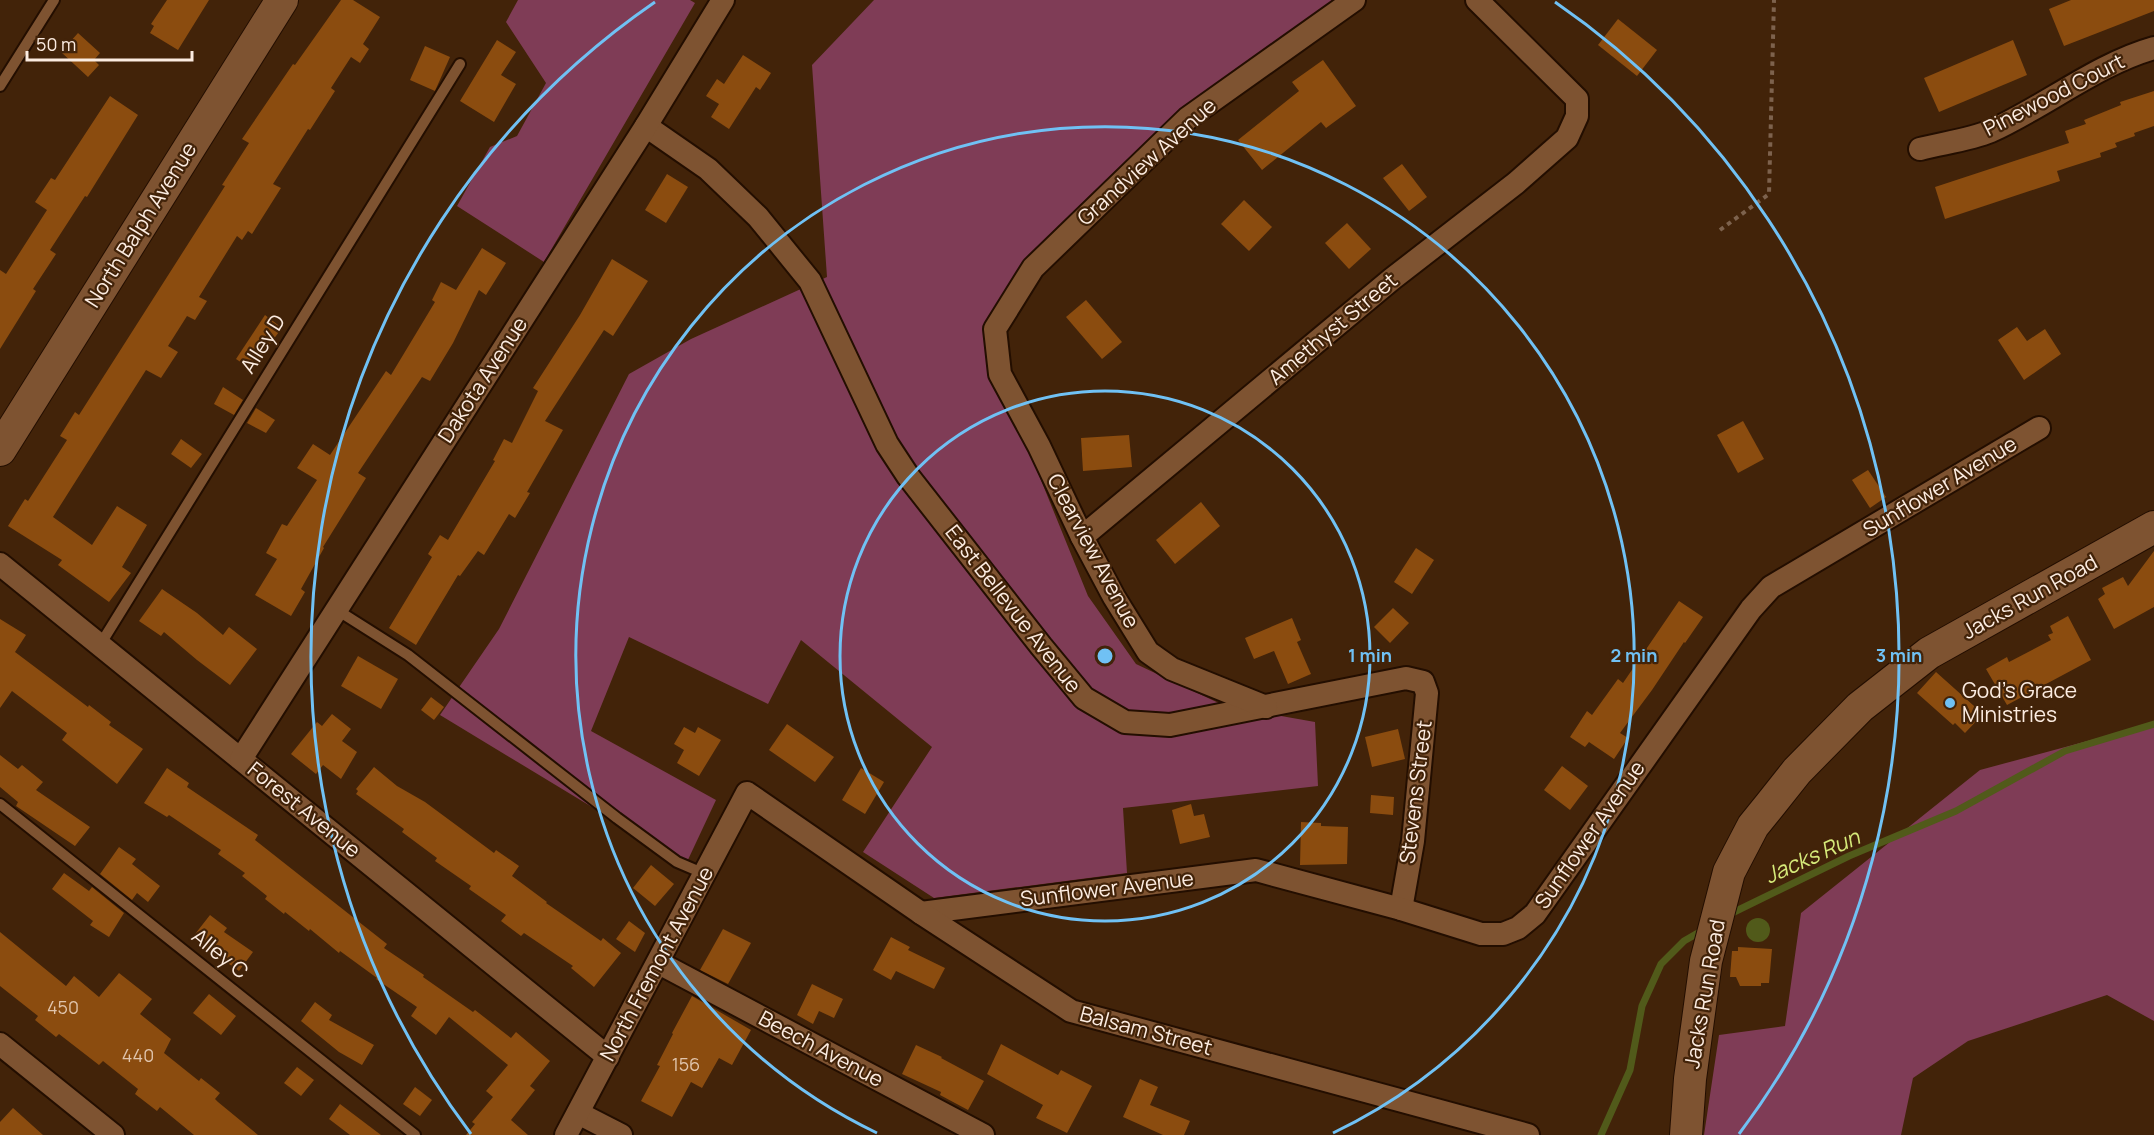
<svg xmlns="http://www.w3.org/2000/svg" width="2154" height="1135" font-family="Manrope,sans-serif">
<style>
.green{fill:#7f3c56}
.water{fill:#515a1a}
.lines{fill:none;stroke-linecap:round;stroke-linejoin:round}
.stream{stroke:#515a1a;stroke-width:7}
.building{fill:#8b4c0f}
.lane-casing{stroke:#230e00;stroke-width:14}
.street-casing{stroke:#230e00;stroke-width:26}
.secondary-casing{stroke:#230e00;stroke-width:34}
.path{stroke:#7d624d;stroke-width:4;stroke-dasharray:4.5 4.5;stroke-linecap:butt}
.lane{stroke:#7e5331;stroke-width:10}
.street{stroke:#7e5331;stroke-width:22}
.secondary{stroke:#7e5331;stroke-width:32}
.ring{fill:none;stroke:#70c1f4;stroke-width:3}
.poi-dot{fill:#70c1f4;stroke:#422309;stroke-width:2}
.labels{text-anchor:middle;stroke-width:4.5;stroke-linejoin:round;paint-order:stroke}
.number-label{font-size:18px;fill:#e0c4ac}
.street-label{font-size:21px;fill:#fcece1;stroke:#422309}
.poi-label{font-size:21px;fill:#fcece1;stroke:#422309;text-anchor:start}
.water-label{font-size:22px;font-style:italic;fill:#d6ea7a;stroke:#422309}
.centre{fill:#70c1f4;stroke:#422309;stroke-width:3}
.ring-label{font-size:18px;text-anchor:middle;font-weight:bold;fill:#70c1f4;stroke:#422309;stroke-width:4.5;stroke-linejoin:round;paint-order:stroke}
</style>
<rect width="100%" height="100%" fill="#422309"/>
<g class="green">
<polygon points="518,0 690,0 695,3 544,262 457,206 490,147 517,136 546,83 506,22"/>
<polygon points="874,0 1339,0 1184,107 992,318 985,342 1088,596 1136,664 1225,706 1315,722 1318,786 1123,808 1127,873 934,898 863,852 932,747 801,640 768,704 629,637 591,731 716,800 686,864 440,715 499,629 629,374 691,339 827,277 812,65"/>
<polygon points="2154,723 2154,1021 2107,995 1968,1041 1913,1078 1901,1135 1704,1135 1719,1035 1785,1026 1801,913 1980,770"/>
</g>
<circle class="water" cx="1758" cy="930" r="12"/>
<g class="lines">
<g class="stream">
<polyline points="1728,915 1849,856 1956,811 2065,751 2154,724"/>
<polyline points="1601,1135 1630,1070 1642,1006 1661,964 1684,941 1703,930"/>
</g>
</g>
<g class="building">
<polygon points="167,0 209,0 178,50 150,33 154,26 151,24"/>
<polygon points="341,0 353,0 380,17 363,44 369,49 360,63 351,57 331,88 335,91 310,130 308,129 273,184 281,188 252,234 248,231 242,240 237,236 199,297 207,301 195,320 187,316 168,346 178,352 161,378 146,370 53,517 92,545 117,506 147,525 122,567 131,573 109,602 58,565 62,560 8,526 25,499 28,501 67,440 60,436 75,412 79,415 225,186 222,185 249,143 242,139 293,64 295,65"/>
<polygon points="2071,0 2154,0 2154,11 2064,46 2049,9"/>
<polygon points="1618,19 1657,50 1637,76 1598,45"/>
<polygon points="78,33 100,53 94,60 99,65 88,77 61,52"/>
<polygon points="497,40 516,52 501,75 516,84 494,122 460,101"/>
<polygon points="2013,40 2027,75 1939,112 1924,78"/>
<polygon points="425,46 450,57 435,91 410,80"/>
<polygon points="743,55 771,73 760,90 756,87 729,129 711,117 719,104 706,96 717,79 724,84"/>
<polygon points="1323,60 1356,106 1326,128 1321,122 1262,170 1238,140 1299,91 1292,82"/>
<polygon points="2154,91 2154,126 2134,133 2135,136 2115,143 2117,147 2100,153 2101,157 2057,171 2060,181 1945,219 1935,187 2069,143 2065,131 2086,124 2084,120 2121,105 2120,102"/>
<polygon points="110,96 138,115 87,197 85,196 50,250 56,254 33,289 36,291 0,349 0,270 6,274 47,210 35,202 51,178 55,180"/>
<polygon points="1402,164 1427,197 1409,211 1383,178"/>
<polygon points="667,174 688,187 666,223 645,210"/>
<polygon points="1244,200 1272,227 1249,251 1221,224"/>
<polygon points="1347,223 1371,249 1349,269 1325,243"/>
<polygon points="482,248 506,263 486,295 479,290 453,343 430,381 422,377 358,473 366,478 323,547 324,548 301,589 305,592 291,616 255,595 277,559 266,553 282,524 287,526 317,480 297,468 313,444 330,455 386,371 391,375 435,302 432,300 441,282 456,290"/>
<polygon points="612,259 648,281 613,336 604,330 545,421 563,430 527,492 530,493 515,518 509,514 484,555 478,551 460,576 458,575 416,645 389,628 432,557 428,554 440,535 448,540 495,461 493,460 504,439 512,443 538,391 533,388 580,315"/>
<polygon points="1086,300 1122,342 1102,359 1066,317"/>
<polygon points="265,315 282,328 251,369 236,359"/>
<polygon points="2017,327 2027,341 2045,329 2061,354 2024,380 1998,340"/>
<polygon points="223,387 243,400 234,415 214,404"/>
<polygon points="256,408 275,420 266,433 247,423"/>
<polygon points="1743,421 1764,459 1738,473 1717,435"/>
<polygon points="1129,435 1132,467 1083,471 1081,438"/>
<polygon points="181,439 202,454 191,468 171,454"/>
<polygon points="1868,470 1886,497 1870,508 1852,480"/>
<polygon points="1201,502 1220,526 1175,564 1156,540"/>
<polygon points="1416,548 1434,560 1412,594 1394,582"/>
<polygon points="2154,551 2154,607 2114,629 2098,599 2105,594 2102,588 2123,577 2128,586"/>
<polygon points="162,589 197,613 223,635 229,627 257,649 230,685 197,660 164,632 161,636 139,621"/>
<polygon points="1679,601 1703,617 1685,643 1684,642 1652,690 1620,733 1628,738 1614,759 1589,742 1585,747 1570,737 1587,711 1592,715 1618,679 1623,683"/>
<polygon points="1393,608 1409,623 1390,643 1374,627"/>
<polygon points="2068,616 2091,660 2007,705 1986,669 2007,657 2009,662 2051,640 2048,635 2053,633 2050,626"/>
<polygon points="1292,618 1301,640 1297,642 1311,674 1288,684 1274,651 1254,659 1245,638"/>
<polygon points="0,619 26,635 15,652 88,707 89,705 111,722 109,725 143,749 117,784 62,740 67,733 12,691 0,708"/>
<polygon points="358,656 398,679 381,709 341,686"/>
<polygon points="1936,672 1983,714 1965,733 1955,723 1953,725 1917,693"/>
<polygon points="431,697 444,707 434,720 421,710"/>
<polygon points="332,714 351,729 342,741 357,752 341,779 323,765 316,774 291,754 317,722 322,726"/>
<polygon points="787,724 834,757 815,782 769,750"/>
<polygon points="684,727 695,733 698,727 721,740 699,776 677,763 684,750 674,744"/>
<polygon points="1398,729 1405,759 1372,767 1365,737"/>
<polygon points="0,755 18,769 22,765 43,782 36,790 90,827 75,846 16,806 18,802 0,787"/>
<polygon points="1562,766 1588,786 1570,810 1544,790"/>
<polygon points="374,767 397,786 425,802 494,853 496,850 519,866 512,876 547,902 546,903 601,941 603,938 621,953 594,987 571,968 573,966 524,933 521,936 501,921 506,915 469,889 471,886 435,861 437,858 402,832 404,829 356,794 358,791 356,789"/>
<polygon points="167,768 189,783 187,787 258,835 255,840 387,944 384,948 424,975 423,977 473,1012 475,1010 511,1038 516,1032 550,1061 530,1086 535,1090 511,1120 528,1135 466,1135 475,1124 472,1122 493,1097 486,1091 508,1065 449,1017 436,1035 411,1016 417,1007 376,979 377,978 340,951 339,953 310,929 309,931 285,912 284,914 265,899 267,896 242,876 245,873 218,854 221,850 169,815 167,817 144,803"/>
<polygon points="861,768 884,782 865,814 842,800"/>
<polygon points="1371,795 1394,797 1393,815 1370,813"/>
<polygon points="1191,804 1194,816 1204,814 1210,837 1180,844 1172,810"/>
<polygon points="1301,822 1321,823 1321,826 1348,827 1347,864 1300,865"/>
<polygon points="119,847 136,859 132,864 160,886 148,902 137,893 132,900 100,874"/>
<polygon points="651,865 674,884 655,906 633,888"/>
<polygon points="64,873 89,891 92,887 124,913 109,937 90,925 93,921 52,889"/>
<polygon points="210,915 227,928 224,932 253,952 239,971 192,938"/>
<polygon points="629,921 645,933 635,952 616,939"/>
<polygon points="723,929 751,943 728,984 700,970"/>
<polygon points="0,932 66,986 74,976 99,997 119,973 152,999 140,1014 171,1039 164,1053 199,1081 201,1078 220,1093 215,1099 218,1102 258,1135 194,1135 160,1107 157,1111 135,1094 138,1089 103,1061 99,1065 59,1034 56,1037 35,1020 38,1016 0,986"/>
<polygon points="891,937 910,947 908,950 945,968 934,989 896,971 891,980 873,970"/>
<polygon points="1738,947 1772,949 1769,983 1761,983 1761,986 1740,986 1736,977 1730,977 1732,951 1738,951"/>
<polygon points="812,984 843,999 834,1018 819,1011 813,1024 797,1015"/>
<polygon points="209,994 236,1016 221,1035 193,1013"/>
<polygon points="692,996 751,1030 732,1065 719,1058 702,1088 691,1082 672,1117 641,1101 660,1066 657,1065 673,1034 672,1033"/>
<polygon points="315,1002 332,1015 329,1020 374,1045 362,1065 339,1052 301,1021"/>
<polygon points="1001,1044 1058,1075 1061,1070 1092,1086 1067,1133 1036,1118 1043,1105 987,1074"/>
<polygon points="916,1045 942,1057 941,1058 984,1081 968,1110 940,1095 941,1092 902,1074"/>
<polygon points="297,1067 314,1080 301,1096 284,1083"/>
<polygon points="1140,1079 1158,1087 1150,1105 1190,1121 1184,1135 1163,1135 1123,1117"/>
<polygon points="415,1087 432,1100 420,1116 403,1104"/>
<polygon points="340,1104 381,1135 350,1135 329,1119"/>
<polygon points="13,1108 43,1135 0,1135 0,1122"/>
</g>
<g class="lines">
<g class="lane-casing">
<g id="lane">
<polyline points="0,86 54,0"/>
<polyline points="337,610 408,655 617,818 677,862 705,874"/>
<polyline points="100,645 460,64"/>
<polyline points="0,804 415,1135"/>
</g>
</g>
<g class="street-casing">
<g id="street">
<polyline points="646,126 708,169 758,217 810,281 887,444 908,476 1041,646 1084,698 1125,722 1170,725 1406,678 1423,682 1427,693 1413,841 1401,909"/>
<path d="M1920 149C1943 143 1969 140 1991 131 2046 106 2097 64 2154 48"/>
<polyline points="1082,537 1392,279 1516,183 1567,138 1577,116 1577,99 1477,0"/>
<polyline points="0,564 608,1057"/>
<polyline points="1266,707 1172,669 1148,652 1114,597 1082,537 1039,446 1000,374 995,329 1033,268 1188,118 1354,0"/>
<polyline points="241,759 646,126 723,0"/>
<polyline points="921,913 1256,870 1401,909 1481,934 1503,934 1518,928 1535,914 1751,609 1771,587 2039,428"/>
<polyline points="659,963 983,1135"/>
<polyline points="0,1044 113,1135"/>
<polyline points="578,1113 621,1135"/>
<polyline points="566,1135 747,793 921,913 1071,1011 1528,1135"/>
</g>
</g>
<g class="secondary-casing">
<g id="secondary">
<polyline points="0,450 282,0"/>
<polyline points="1686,1135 1690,1079 1706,961 1729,872 1753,826 1770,805 1797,771 1860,707 1929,653 2154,527"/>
</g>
</g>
<polyline class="path" points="1720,230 1769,194 1774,0"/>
<use href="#lane" class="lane"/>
<use href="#street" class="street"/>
<use href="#secondary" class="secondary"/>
</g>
<g class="ring">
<circle cx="1105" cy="656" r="265"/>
<path d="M877 1133A529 529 0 1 1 1333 1133"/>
<path d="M471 1134A794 794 0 0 1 655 2M1555 2A794 794 0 0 1 1739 1134"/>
</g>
<circle class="poi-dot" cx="1950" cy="703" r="6"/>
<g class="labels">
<g class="number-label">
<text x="63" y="1014">450</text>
<text x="138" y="1062">440</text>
<text x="686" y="1071">156</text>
</g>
<g class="street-label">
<text transform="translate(2054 95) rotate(-27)" y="7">Pinewood Court</text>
<text transform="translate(1147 162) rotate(-42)" y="7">Grandview Avenue</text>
<text transform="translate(141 225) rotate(-58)" y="7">North Balph Avenue</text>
<text transform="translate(1333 329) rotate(-40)" y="7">Amethyst Street</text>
<text transform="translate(263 344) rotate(-58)" y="7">Alley D</text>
<text transform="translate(483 380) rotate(-57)" y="7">Dakota Avenue</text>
<text transform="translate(1940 487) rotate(-31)" y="7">Sunflower Avenue</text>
<text transform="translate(1093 551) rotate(62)" y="7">Clearview Avenue</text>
<text transform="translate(2030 597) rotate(-29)" y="7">Jacks Run Road</text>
<text transform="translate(1013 609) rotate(52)" y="7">East Bellevue Avenue</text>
<text transform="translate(1416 792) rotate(-83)" y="7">Stevens Street</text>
<text transform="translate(304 810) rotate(39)" y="7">Forest Avenue</text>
<text transform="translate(1590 835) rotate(-55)" y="7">Sunflower Avenue</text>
<text transform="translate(1107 889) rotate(-7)" y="7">Sunflower Avenue</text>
<text transform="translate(220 954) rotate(39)" y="7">Alley C</text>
<text transform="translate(657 964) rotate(-62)" y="7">North Fremont Avenue</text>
<text transform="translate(1705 994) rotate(-80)" y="7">Jacks Run Road</text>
<text transform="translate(1146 1031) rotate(15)" y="7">Balsam Street</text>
<text transform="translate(821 1049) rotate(28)" y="7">Beech Avenue</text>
</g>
<g class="poi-label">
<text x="1962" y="698">God's Grace<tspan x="1962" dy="24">Ministries</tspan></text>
</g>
<g class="water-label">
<text transform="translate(1812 856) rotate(-24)" y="8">Jacks Run</text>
</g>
</g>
<circle cx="1105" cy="656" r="9" class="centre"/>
<g class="ring-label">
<text x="1370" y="662">1 min</text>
<text x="1634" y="662">2 min</text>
<text x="1899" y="662">3 min</text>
</g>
<path d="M27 51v9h165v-9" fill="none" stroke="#fcece1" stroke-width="3"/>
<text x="36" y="51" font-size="18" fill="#fcece1" stroke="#422309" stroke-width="4.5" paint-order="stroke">50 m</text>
</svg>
